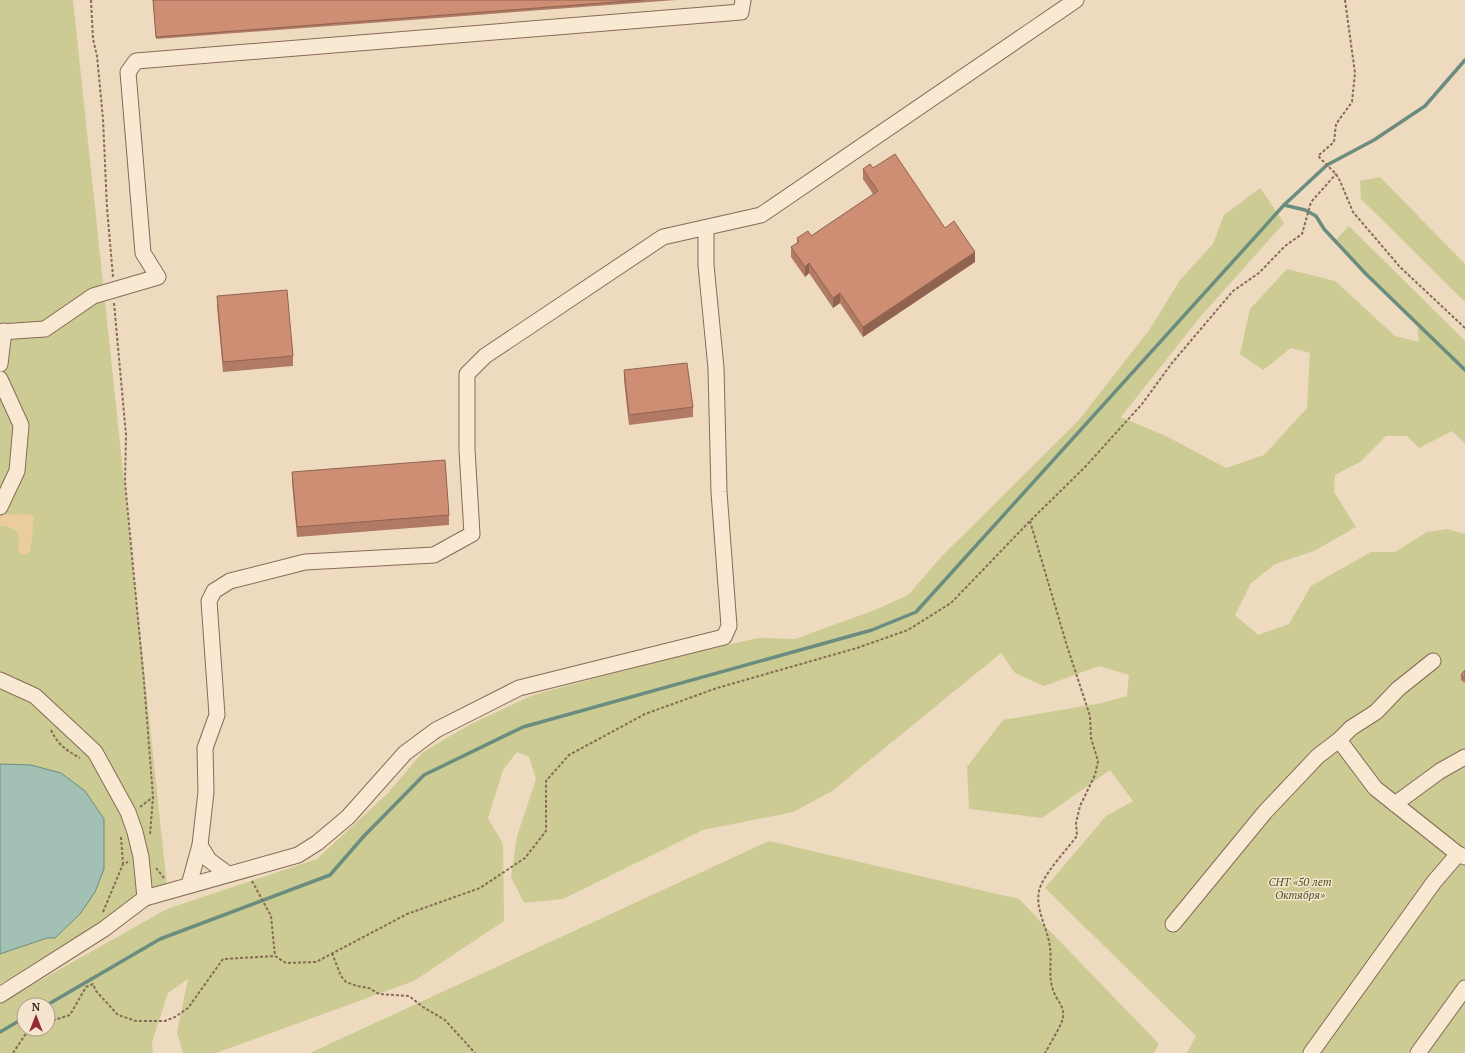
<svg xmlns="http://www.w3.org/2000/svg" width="1465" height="1053" font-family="'PT Serif',serif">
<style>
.green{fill:#cccb93;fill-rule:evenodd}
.sand{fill:#ebcc9b}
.water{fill:#a2c0b3;stroke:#6a8d80}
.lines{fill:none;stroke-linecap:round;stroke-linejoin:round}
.stream{stroke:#6a8d80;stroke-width:3.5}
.minor-casing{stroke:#876b57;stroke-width:17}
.path{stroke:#876b57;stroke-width:2;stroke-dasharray:3 2;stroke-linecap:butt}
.minor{stroke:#f9e8d2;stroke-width:15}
.wall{fill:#b07a64}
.shaded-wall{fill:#906351}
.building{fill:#cd8e74;stroke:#906351}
.labels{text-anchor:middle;stroke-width:3;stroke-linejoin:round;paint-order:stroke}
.park-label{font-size:11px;font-style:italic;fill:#4c5322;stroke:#f5e5cf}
</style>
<rect width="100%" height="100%" fill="#eedabf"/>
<g class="green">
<polygon points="0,0 73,0 168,896 0,984"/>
<polygon points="1380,177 1465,264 1465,302 1361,199 1360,181"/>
<path d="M1260 188 1284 223 1200 317 1121 417 1166 436 1226 468 1264 455 1307 408 1310 353 1291 348 1263 370 1240 354 1250 309 1287 269 1335 281 1395 336 1419 342 1417 324 1335 241 1349 226 1465 341V443L1452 431 1419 448 1407 436H1386L1360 462 1335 475 1334 492 1356 527 1314 551 1275 564 1251 583 1235 615 1258 635 1289 624 1311 586 1371 552H1395L1427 532 1447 529 1465 534V1053H1187L1196 1036 1045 888 1106 816 1133 801 1110 770 1042 818 969 809 967 767 1003 720 1102 703 1127 696 1129 675 1099 666 1044 686 1015 673 1001 653 832 791 793 812 703 830 563 899 524 903 511 877 517 836 536 779 529 757 517 752 503 770 488 818 503 844 504 921 414 981 216 1053H183L177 1033 188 979 168 993 152 1042 153 1053H0V1003L167 909 317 859 388 793 423 752 471 724 533 695 671 658 758 638 795 639 875 610 908 595 942 556 1078 421 1150 329 1180 280 1213 244 1224 215ZM24 1005H48V1029H24Z"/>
<polygon points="769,841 1019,899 1159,1044 1154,1053 310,1053"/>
</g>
<path class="sand" d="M25 514 34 516C32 528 33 541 29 553L24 555 18 552 19 539 17 531 6 526H0V515Z"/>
<polygon class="water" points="0,764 31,765 61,773 85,791 104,819 104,869 95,892 80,914 55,938 47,938 0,954"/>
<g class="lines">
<g class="stream">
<polyline points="1284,205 1305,210 1316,216 1324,229 1366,274 1465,370"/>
<polyline points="47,1005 160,939 330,875 364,836 424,775 523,727 872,630 916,612 1284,205 1327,165 1374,140 1425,106 1465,60"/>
<polyline points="0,1032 24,1018"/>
</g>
<g class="minor-casing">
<g id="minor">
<polyline points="0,332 45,329 93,296 158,277 143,253 128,72 136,61 741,12 743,0"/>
<polyline points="0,364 4,331"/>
<polyline points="0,379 21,425 17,471 0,507"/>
<polyline points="0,680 35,696 95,752 128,812 135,832 141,857 145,898"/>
<polyline points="1339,740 1375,788 1458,854 1465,857"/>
<polyline points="1395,804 1440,771 1465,757"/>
<polyline points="200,845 209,860 228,874"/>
<polyline points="189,885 200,845 206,792 205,748 217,715 209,601 214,591 230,581 305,562 434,555 472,534 467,450 467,374 485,356 663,237 761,215 1076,0"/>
<polyline points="1173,924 1265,812 1318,756 1339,740 1351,728 1376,712 1398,689 1433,661"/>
<polyline points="0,995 104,929 145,898 298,855 317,843 348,817 405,753 436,730 519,688 724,637 729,626 719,492 716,368 706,265 706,228"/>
<polyline points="1311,1053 1434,882 1458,854"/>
<polyline points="1418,1053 1465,988"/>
</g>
</g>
<g class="path">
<polyline points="91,0 93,39 97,56 103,119 107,208 113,277"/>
<polyline points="1345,0 1355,73 1352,102 1336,124 1334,142 1318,156 1336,174 1340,181 1353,212 1400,267 1465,328"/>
<polyline points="114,303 126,435 125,482 144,682 153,797 150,835"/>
<path d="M1030 521 1067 646 1090 716 1091 738 1098 761 1095 775 1080 806 1076 823 1077 836C1067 849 1042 876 1039 891 1035 910 1048 929 1050 947 1052 961 1048 976 1053 990 1056 1000 1065 1006 1063 1018 1061 1026 1050 1044 1045 1053"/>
<path d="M51 730C58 745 66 750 80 758"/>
<polyline points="140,807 153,797"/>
<polyline points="121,837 123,864"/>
<polyline points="156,868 164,878"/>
<polyline points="252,881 271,916 275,956"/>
<polyline points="103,912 123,864 128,862"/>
<polyline points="332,953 341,976 346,982 357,986 369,988 379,994 409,996 423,1007 445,1020 475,1053"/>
<polyline points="48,1022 70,1015 86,987 93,984 96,991 118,1015 136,1021 165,1021 175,1017 188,1008 223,959 275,956 286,963 316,962 407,914 480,888 525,858 546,831 546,781 569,755 645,714 717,688 857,648 908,630 951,603 1030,521 1086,466 1142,404 1172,363 1233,291 1259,273 1285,246 1302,234 1311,202 1336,174"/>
<polyline points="13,1053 25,1035 37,1029"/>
</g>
<use href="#minor" class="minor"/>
</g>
<g class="wall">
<polygon points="153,0 676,0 156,39"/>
<polygon points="873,168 945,228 975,262 863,337 840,303 833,308 809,273 805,277 791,257 791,247 797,243 797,238 811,236 873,194 863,179 863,169"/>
<polygon points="217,296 293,356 293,366 223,372 217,306"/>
<polygon points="624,370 693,407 693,417 629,425 624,380"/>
<polygon points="292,472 449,515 449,525 297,537 292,482"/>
<polygon points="1465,670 1465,683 1461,680 1461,675"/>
</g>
<g class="shaded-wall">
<polygon points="975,252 975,262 863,337 863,327"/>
<polygon points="809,263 809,273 805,277 805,267"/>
<polygon points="840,293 840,303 833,308 833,298"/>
</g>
<g class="building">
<polygon points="153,0 642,0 156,37"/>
<polygon points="895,154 945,228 954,221 975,252 863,327 840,293 833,298 809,263 805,267 791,247 799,242 797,238 808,231 811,236 878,191 863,169 870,164 873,168"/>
<polygon points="287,290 293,356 223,362 217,296"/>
<polygon points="687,363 693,407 629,415 624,370"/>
<polygon points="445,460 449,515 297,527 292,472"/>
<polygon points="1465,670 1465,678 1461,675"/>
</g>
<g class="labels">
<g class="park-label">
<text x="1300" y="886">СНТ «50 лет<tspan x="1300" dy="13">Октября»</tspan></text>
</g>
</g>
<g transform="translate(36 1017)"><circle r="19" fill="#f5e5cf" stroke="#a99887"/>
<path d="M0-3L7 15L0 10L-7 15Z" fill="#962735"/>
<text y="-6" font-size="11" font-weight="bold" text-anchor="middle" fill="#36251c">N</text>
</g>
</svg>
